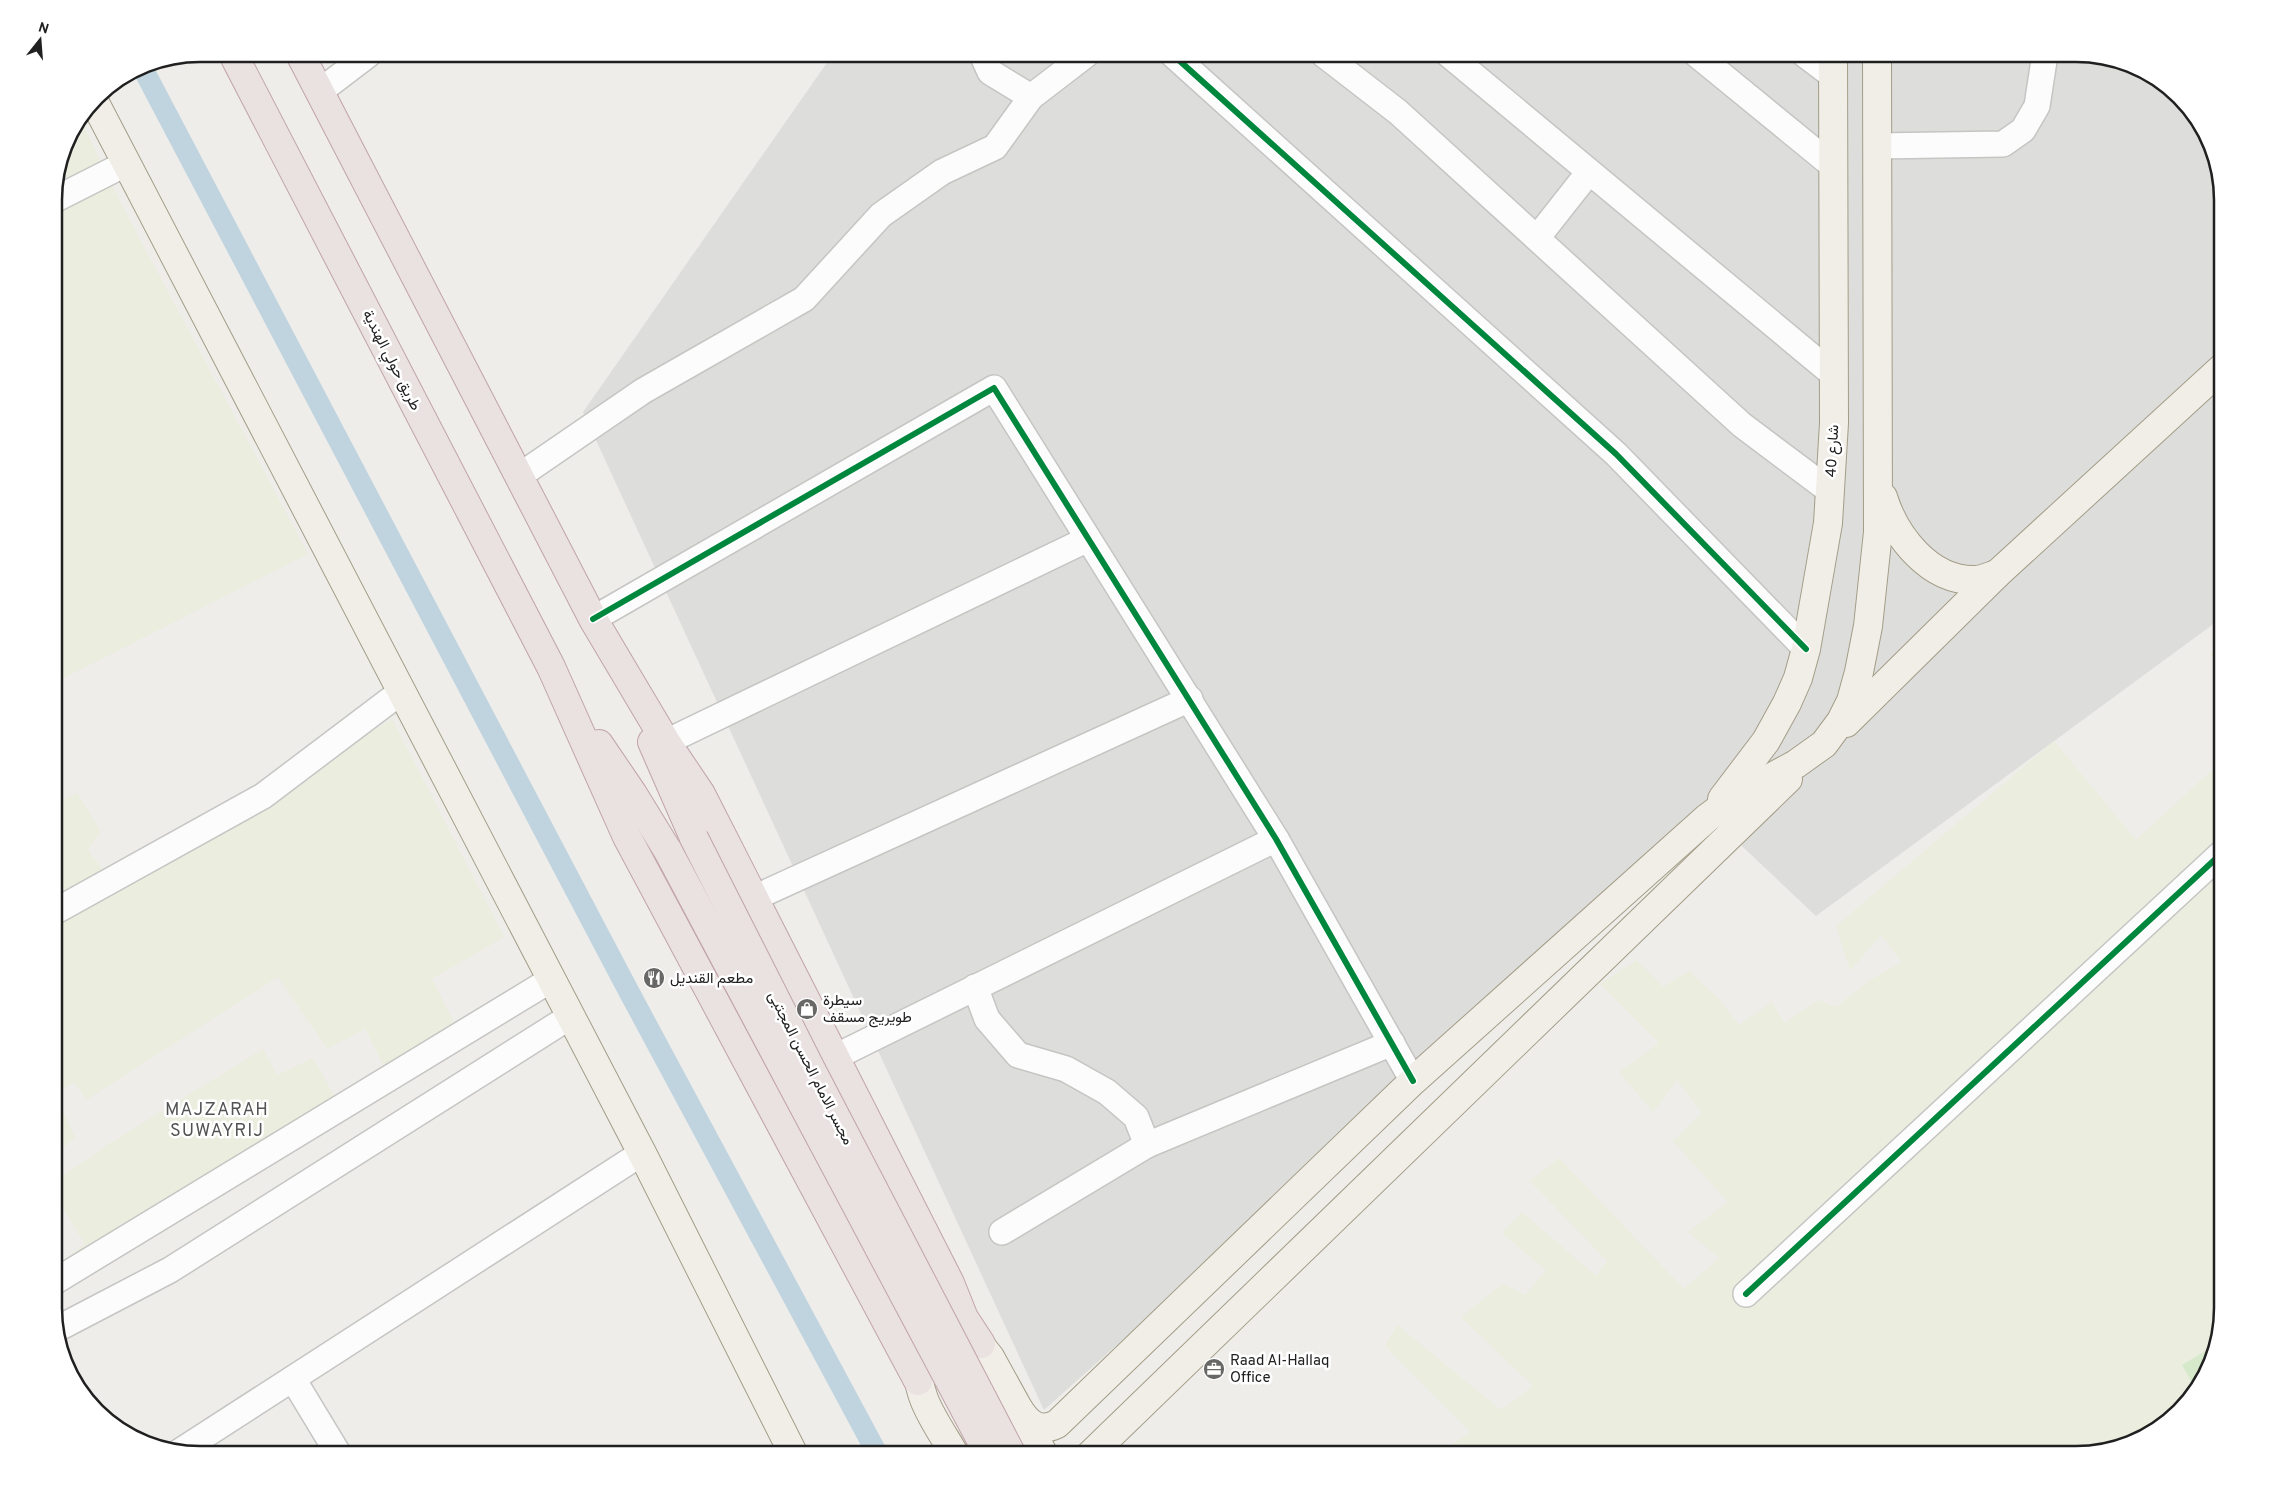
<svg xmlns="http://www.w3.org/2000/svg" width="2277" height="1509" font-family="Overpass,Vazirmatn,sans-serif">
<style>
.residential{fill:#dddddb}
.farmland{fill:#ebedde}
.grass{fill:#d7e9cb}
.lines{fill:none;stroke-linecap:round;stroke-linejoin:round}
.canal{stroke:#c0d4df;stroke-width:21}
.minor-casing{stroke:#c5c5c4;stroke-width:28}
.major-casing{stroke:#a39d88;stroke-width:30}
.highway-casing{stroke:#c1a3a8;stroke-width:30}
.minor{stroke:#fcfcfc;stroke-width:25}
.major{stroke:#f1eee7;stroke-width:28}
.highway{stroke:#eae1e1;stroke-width:28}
.highway-bridge-casing{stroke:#c1a3a8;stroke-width:30;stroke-linecap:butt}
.highway-bridge{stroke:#eae1e1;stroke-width:28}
.cycleway-casing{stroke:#fff;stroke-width:9}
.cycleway{stroke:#00873e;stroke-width:6}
.labels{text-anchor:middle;stroke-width:5;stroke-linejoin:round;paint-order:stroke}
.street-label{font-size:15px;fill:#202020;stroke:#fff}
.poi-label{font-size:15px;fill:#202020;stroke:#fff;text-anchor:start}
.quarter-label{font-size:18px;letter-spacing:1px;fill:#535353;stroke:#fff}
.rim{fill:none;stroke:#202020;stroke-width:2.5}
</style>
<rect width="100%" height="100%" fill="#eeedea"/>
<polygon class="residential" points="833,54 2076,54 2123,61 2158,79 2208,136 2223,201 2223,617 1816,916 1710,816 1044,1410 583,412"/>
<g class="farmland">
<polygon points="81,120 119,200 308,554 54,683 54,192 65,144"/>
<polygon points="2223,645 2223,670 2209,653"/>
<polygon points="392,719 504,937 432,979 456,1026 385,1068 365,1029 327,1049 278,977 86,1100 74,1082 55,1093 75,1138 54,1155 54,804 77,793 101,832 88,849 117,891"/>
<polygon points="2054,741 2136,840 2223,760 2223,1308 2217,1344 2182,1365 2197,1391 2141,1440 2076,1455 1438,1455 1470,1432 1385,1346 1397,1325 1501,1410 1533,1386 1461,1317 1503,1284 1525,1295 1546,1270 1502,1233 1522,1212 1596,1276 1607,1261 1530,1181 1559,1158 1684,1289 1719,1258 1688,1232 1728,1202 1673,1141 1702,1113 1677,1080 1653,1112 1619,1072 1659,1043 1600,984 1637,960 1663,987 1689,971 1720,1000 1739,1025 1772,1002 1785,1023 1818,1000 1836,1007 1870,980 1902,962 1881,935 1850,971 1836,926"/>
<polygon points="263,1049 277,1075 313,1058 335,1097 54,1276 54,1267 85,1244 54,1194 54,1182 107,1145"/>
</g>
<polygon class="grass" points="2217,1344 2216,1355 2197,1391 2182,1365"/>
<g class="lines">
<polyline class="canal" points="142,67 628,990 878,1455"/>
<g class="minor-casing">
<g id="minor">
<polyline points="982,54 990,72 1031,97"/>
<polyline points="1172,54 1616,454 1806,649"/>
<polyline points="1323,54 1398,112 1742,425 1830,491"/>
<polyline points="1448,54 1834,375"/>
<polyline points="1696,54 1833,166"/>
<polyline points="1804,54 1833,76"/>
<polyline points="319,92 369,54"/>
<polyline points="1877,146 2003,144 2023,130 2037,106 2045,54"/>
<polyline points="54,200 127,163"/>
<polyline points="1537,238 1589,172"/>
<polyline points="519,476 643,391 804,299 881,215 942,172 995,147 1031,97 1087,54"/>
<polyline points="593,619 994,388 1276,839 1413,1081"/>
<polyline points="666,742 1088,539"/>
<polyline points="754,898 1190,699"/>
<polyline points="54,912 263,796 402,691"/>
<polyline points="975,987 987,1019 1018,1055 1066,1069 1107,1092 1136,1117 1147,1145"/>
<polyline points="835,1057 1276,839"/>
<polyline points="1002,1232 1147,1145 1392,1043"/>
<polyline points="54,1282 552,979"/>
<polyline points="1746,1294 2223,852"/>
<polyline points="57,1329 170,1270 571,1016"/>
<polyline points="293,1379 339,1455"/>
<polyline points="179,1452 642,1153"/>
</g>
</g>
<g class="major-casing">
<g id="major">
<polyline points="94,101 642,1153 794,1455"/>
<path d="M1883 497C1895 536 1929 581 1975 580 1982 580 1990 576 1997 574"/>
<polyline points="1846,723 1997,574 2223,367"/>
<polyline points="1722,799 1766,741 1787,703 1798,678 1806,649 1828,523 1834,423 1833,54"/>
<polyline points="960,1336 978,1342 990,1357 1044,1455"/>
<path d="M921 1359C910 1391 940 1428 955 1455"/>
<path d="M1018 1408C1028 1424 1039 1433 1057 1424L1413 1081 1707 818 1735 797 1796 764 1824 744 1841 721 1851 701 1859 672 1868 626 1878 532 1877 54"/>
<polyline points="1090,1455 1788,779"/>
</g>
</g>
<g class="highway-casing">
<g id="highway">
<polyline points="233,54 551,667 627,837 918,1381"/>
<polyline points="300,54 593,619 666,742 701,794 950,1283 964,1318 981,1344"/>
<polyline points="652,742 694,838"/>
<polyline points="599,744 633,794 668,851"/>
</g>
</g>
<use href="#minor" class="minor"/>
<use href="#major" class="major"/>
<use href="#highway" class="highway"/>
<g class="highway-bridge-casing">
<g id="highway-bridge">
<polyline points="694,838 811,1069 1012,1455"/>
<polyline points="668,851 989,1455"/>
</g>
</g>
<use href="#highway-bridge" class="highway-bridge"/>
<g class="cycleway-casing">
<g id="cycleway">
<polyline points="1172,54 1616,454 1806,649"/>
<polyline points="593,619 994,388 1276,839 1413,1081"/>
<polyline points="1746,1294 2223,852"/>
</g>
</g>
<use href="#cycleway" class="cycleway"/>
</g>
<defs>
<g id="restaurant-disc" transform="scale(1.125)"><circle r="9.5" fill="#686867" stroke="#fff"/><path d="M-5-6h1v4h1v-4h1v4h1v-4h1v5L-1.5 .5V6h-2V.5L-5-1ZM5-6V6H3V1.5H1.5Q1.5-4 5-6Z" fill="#fff"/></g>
<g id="shop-disc" transform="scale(1.125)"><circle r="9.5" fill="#686867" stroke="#fff"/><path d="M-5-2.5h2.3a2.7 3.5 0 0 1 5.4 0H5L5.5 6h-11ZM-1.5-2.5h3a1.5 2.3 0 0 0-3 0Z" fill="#fff"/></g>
<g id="office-disc" transform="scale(1.125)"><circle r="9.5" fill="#686867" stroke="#fff"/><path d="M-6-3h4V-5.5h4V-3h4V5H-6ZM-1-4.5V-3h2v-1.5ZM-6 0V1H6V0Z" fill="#fff"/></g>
</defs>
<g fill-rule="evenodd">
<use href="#restaurant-disc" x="654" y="978"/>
<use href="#shop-disc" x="807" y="1009"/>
<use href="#office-disc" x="1214" y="1369"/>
</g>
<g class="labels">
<g class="street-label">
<text transform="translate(392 360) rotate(63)" y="5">طريق حولي الهندية</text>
<text transform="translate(1832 451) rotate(-87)" y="5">شارع 40</text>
<text transform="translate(811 1068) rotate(63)" y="5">مجسر الامام الحسن المجتبى</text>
</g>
<g class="poi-label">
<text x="670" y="983">مطعم القنديل</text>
<text x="823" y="1005">سيطرة<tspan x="823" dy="17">طويريج مسقف</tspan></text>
<text x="1230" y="1365">Raad Al-Hallaq<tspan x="1230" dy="17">Office</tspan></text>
</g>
<g class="quarter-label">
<text x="217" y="1115">MAJZARAH<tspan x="217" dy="21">SUWAYRIJ</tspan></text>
</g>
</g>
<path d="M0 0H2277V1509H0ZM200 62H2076A138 138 0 0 1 2214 200V1308A138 138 0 0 1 2076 1446H200A138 138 0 0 1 62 1308V200A138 138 0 0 1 200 62Z" fill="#fff" fill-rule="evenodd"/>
<path class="rim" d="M200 62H2076A138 138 0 0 1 2214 200V1308A138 138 0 0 1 2076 1446H200A138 138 0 0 1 62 1308V200A138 138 0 0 1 200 62Z"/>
<g transform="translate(40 40) rotate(17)" stroke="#ffffff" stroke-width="4" paint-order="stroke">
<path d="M0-4L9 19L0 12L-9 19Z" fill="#202020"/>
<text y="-8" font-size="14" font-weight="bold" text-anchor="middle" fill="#202020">N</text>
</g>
</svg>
